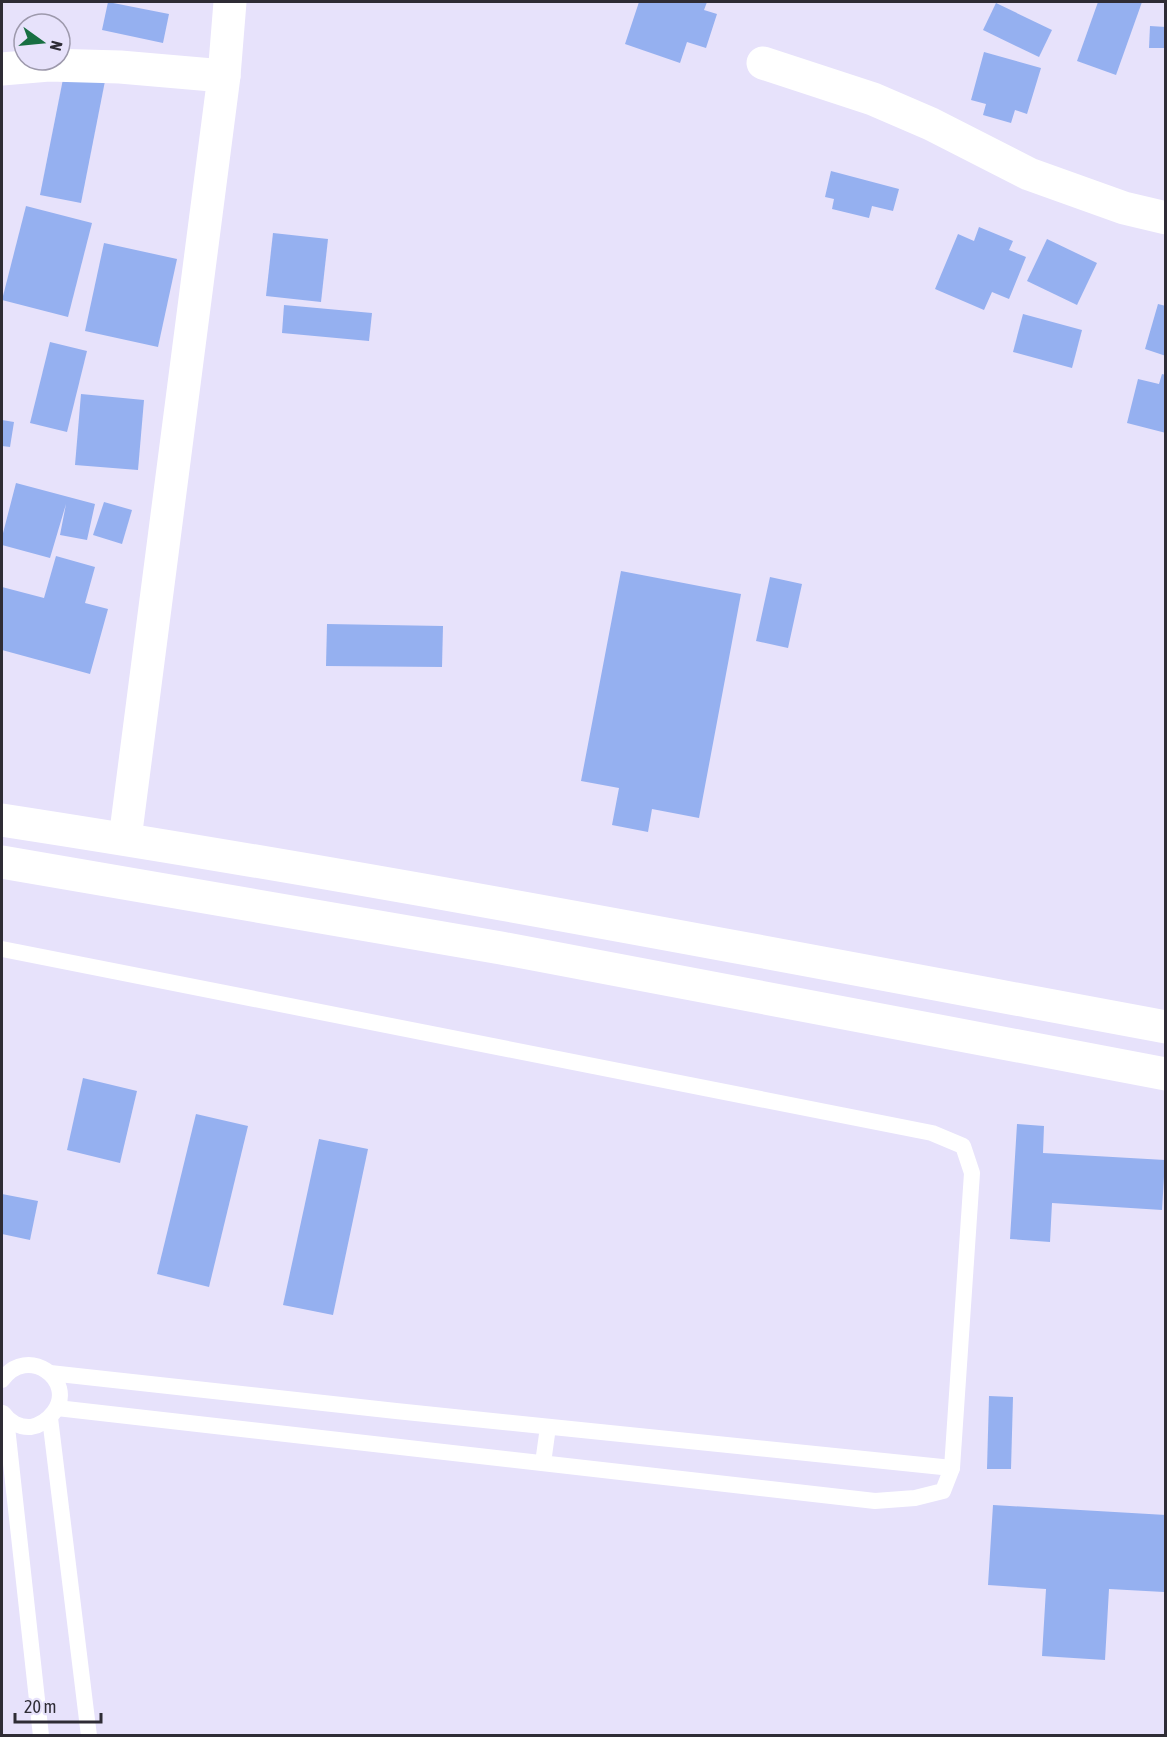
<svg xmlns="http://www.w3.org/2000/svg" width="1167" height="1737" font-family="'Asap Condensed',sans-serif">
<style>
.building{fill:#95b0f0}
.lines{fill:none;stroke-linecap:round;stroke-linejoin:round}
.lane{stroke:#fff;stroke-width:16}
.street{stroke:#fff;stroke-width:33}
.secondary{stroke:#fff;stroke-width:33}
</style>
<rect width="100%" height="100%" fill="#e7e2fb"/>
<g class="building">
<polygon points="108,2 169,14 163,43 102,30"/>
<polygon points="639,2 707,2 704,10 717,14 706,48 687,42 680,63 625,44"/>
<polygon points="1098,2 1142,2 1116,75 1077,61"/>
<polygon points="996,3 1052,30 1039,57 983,30"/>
<polygon points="1150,26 1166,27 1166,48 1149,48"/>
<polygon points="984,52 1041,68 1027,114 1015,110 1011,123 983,115 986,104 971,100"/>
<polygon points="64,74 105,81 81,203 40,195"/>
<polygon points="831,171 899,189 893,211 872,206 869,218 832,209 834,199 825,197"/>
<polygon points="26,206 92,223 68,317 2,300"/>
<polygon points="979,227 1013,241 1009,250 1026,257 1009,299 992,292 984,310 935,289 958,234 974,241"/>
<polygon points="273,233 328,239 321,302 266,296"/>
<polygon points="1047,239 1097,263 1077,305 1027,281"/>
<polygon points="104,243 177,259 158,347 85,331"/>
<polygon points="1158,304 1166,306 1166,356 1145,349"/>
<polygon points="284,305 372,313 369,341 282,333"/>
<polygon points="1023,314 1082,330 1072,368 1013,352"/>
<polygon points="50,342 87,351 67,432 30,423"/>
<polygon points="1162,374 1166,375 1166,433 1127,423 1138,379 1159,384"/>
<polygon points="81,394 144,400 138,470 75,465"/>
<polygon points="2,420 14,422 10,447 2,446"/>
<polygon points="16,483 95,504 87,540 60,535 66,504 50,558 2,545 2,537"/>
<polygon points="104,502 132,510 122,544 93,535"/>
<polygon points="56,556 95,567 85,603 108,609 90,674 2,650 2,587 44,598"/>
<polygon points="621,571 741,594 699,818 652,809 648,832 612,825 619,788 581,781"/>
<polygon points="770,577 802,584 788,648 756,641"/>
<polygon points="327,624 443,626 442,667 326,666"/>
<polygon points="83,1078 137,1091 120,1163 67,1150"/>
<polygon points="196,1114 248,1126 209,1287 157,1274"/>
<polygon points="1017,1124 1044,1126 1043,1153 1165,1160 1162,1210 1052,1203 1050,1242 1010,1239"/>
<polygon points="319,1139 368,1149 333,1315 283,1305"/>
<polygon points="2,1194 38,1201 30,1240 2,1234"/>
<polygon points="989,1396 1013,1397 1011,1469 987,1469"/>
<polygon points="993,1505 1166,1515 1164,1592 1109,1589 1105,1660 1042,1656 1046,1589 988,1585"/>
</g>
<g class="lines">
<g class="lane">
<polyline points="2,949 932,1133 963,1146 972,1173 952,1468 943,1491 915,1498 875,1501 57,1408"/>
<polyline points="50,1373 396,1411 952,1468"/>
<path d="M2 1380C27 1344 77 1380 54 1412 48 1420 41 1425 31 1427 20 1428 9 1422 3 1413"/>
<polyline points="6,1418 41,1736"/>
<polyline points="50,1418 89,1736"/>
<polyline points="543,1463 548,1427"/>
</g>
<g class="street">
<polyline points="763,63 873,99 931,124 1029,174 1124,208 1166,218"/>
<polyline points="2,69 49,65 120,67 224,76"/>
<polyline points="125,839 224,76 230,2"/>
</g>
<g class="secondary">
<path d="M2 820C391 880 778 955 1166 1027"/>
<polyline points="2,862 501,948 1166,1074"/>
</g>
</g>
<rect width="1167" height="1737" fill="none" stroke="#2e2c35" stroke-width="6"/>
<g transform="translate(42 42) rotate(105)"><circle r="28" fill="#e7e2fb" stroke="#9d99ac" stroke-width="1.5"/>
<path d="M0-4.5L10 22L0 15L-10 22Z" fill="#186f42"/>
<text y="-9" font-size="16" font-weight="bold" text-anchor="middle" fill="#2e2c35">N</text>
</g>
<path d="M15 1713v9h86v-9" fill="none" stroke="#2e2c35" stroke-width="3"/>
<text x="24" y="1713" font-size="18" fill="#2e2c35" stroke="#e7e2fb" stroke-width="4.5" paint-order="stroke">20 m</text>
</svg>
